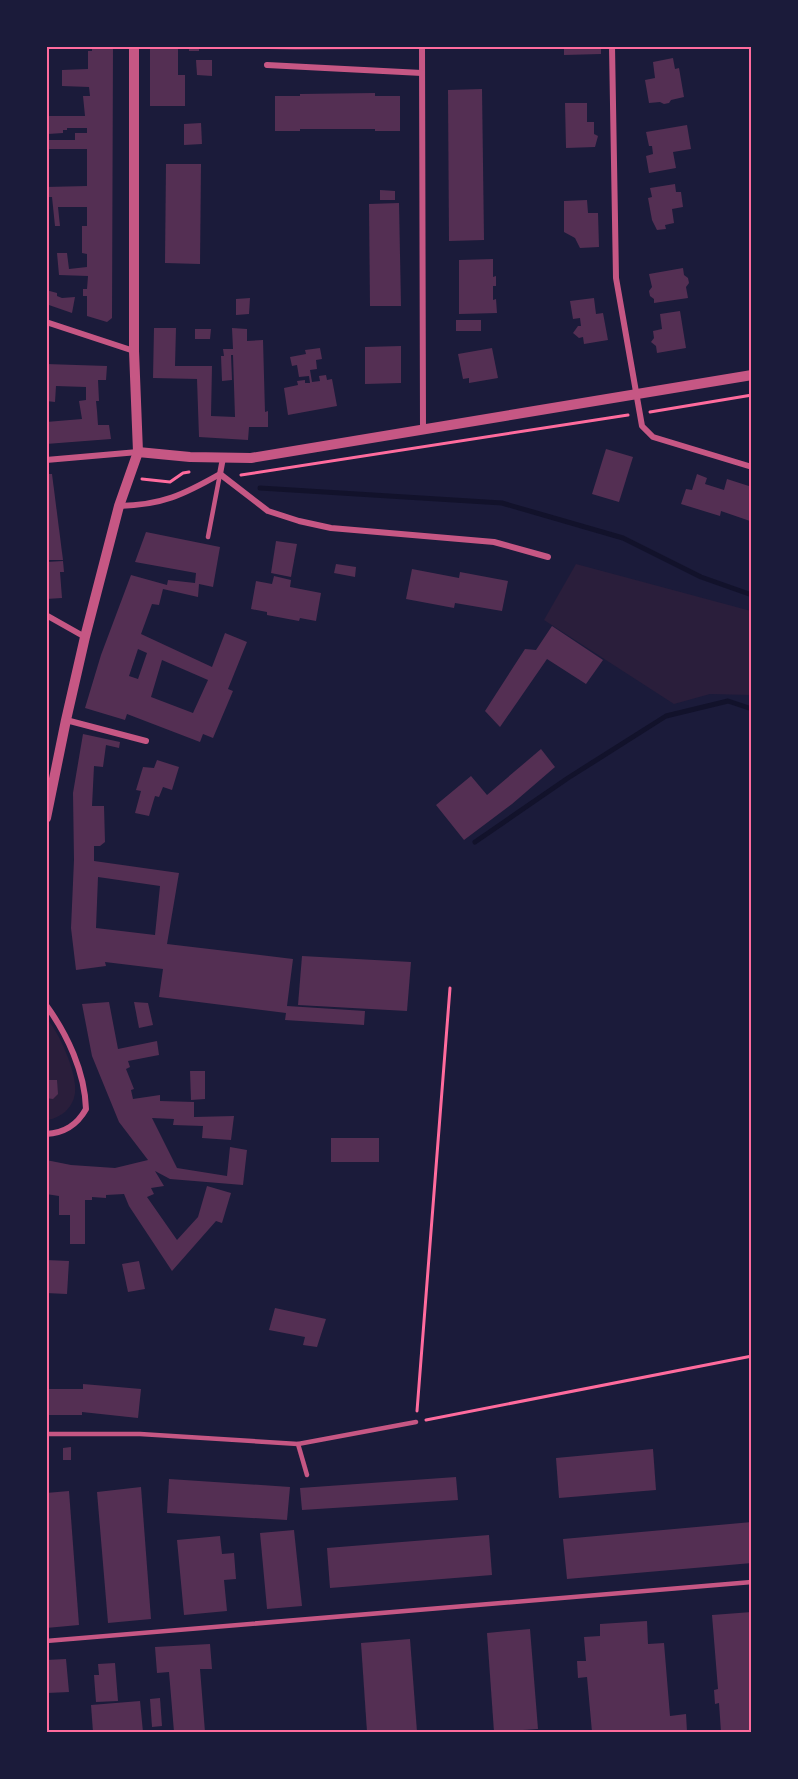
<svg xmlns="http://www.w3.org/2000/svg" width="798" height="1779" font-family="'Nunito Sans',sans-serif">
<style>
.green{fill:#2a1e3b}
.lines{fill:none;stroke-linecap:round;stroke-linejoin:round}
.stream{stroke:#12122b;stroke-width:5}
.building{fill:#542f53;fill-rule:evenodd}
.path{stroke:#ff6b9d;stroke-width:3}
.service{stroke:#c65784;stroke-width:4.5}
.minor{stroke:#c65784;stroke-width:6}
.tertiary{stroke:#c65784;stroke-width:10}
.neatline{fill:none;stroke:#ff6b9d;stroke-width:2}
</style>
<rect width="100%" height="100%" fill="#1b1b3a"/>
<g class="green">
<polygon points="576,564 751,611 751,695 710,694 674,704 544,620"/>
<path d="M46 1018C59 1031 78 1075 75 1093 73 1108 61 1118 47 1120Z"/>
</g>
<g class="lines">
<g class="stream">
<polyline points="260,488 502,503 623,538 701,577 752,595"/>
<polyline points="475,842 568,778 666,716 728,701 752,709"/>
</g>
</g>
<g class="building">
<polygon points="92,46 113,46 112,318 107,322 87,316 87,296 83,296 83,289 87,289 88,276 59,275 57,253 67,253 69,269 87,267 87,254 82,253 82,226 87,226 87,207 58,207 60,226 55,226 52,197 46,197 46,187 87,186 87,149 46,149 46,140 75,140 75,133 87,133 87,128 67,128 67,130 63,130 63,133 48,134 46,116 85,116 83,96 90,96 89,87 62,86 62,70 88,69 88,51 92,51"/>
<polygon points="150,46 178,46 178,75 185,75 185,106 150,106"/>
<rect x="189" y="46" width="10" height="5"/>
<polygon points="268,46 378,46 378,49 295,50 268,49"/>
<polygon points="564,46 601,46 601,54 564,55"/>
<polygon points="673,58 675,69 679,68 684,97 671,100 669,103 664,104 660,102 649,103 645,80 655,78 653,62"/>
<polygon points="196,60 212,60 212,76 197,75"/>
<polygon points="482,89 484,240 449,241 448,90"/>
<polygon points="375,93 375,96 400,96 400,131 375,131 375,129 300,129 300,131 275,131 275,96 300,96 300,94"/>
<polygon points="565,103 587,103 587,122 594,122 594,134 598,136 595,147 566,148"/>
<polygon points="201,123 202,144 184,145 184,124"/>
<polygon points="687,125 691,149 673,152 676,168 649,173 646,156 653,154 652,146 649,146 646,132"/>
<polygon points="166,164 201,164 200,264 165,263"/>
<polygon points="675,184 676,192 681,192 683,207 672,209 674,223 665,225 666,229 657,230 652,220 648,198 652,197 650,188"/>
<polygon points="380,190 395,191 395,200 380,200"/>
<polygon points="587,200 588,213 598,213 599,247 580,248 575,238 564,232 564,201"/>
<polygon points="399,203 401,306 370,306 369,204"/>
<polygon points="493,259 493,277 496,276 496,286 493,286 493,300 496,299 497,313 459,314 459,260"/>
<polygon points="683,268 684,275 688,278 689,283 686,287 688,298 654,303 654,299 650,296 649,291 652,287 649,274"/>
<polygon points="46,290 57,293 57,296 62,298 75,297 72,313 46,304"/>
<polygon points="250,298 249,314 236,315 236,299"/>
<polygon points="594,298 596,314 603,313 608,340 584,344 583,337 579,338 573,333 578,326 581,326 580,318 573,319 570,301"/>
<polygon points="680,311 686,348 657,353 656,346 651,342 654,338 653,331 662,329 660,314"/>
<rect x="456" y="320" width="25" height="11"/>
<polygon points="154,328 176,328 175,366 212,366 211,416 235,417 233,355 231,355 232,380 222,381 221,356 224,356 223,349 233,349 232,328 247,329 247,341 263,340 265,412 268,411 268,427 249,427 248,440 199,437 197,379 153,378"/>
<polygon points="195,329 211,329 210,339 195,339"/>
<polygon points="401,346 401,383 365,384 365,347"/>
<polygon points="320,348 322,359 316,360 317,369 310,370 312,382 320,381 319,376 326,375 327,380 332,379 337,406 288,415 284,388 298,385 297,381 305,380 305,383 310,383 309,376 299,377 297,365 292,366 290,357 306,354 305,350"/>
<polygon points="492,348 498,378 469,383 469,378 463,379 458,354"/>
<polygon points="46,364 107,366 106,380 98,380 99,401 96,401 97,411 98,425 109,425 111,439 46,444 46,422 82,419 79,401 86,400 86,387 56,386 55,402 46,401"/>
<polygon points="606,449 633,457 619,502 592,494"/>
<polygon points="46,474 52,474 63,560 46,560"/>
<polygon points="697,474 707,478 705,484 724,490 727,479 752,487 750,521 721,511 720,516 681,504 686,489 692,490"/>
<path d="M146 532 220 547 213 587 199 584 198 597 163 589 159 605 152 604 141 634 212 667 225 633 247 642 228 689 233 691 213 738 203 734 200 742 127 714 125 720 85 708 101 655 131 575 167 585 168 580 195 583 196 573 135 562ZM138 649 147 653 138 679 129 676ZM162 660 208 680 193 713 151 697Z"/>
<polygon points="276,541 297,544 291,577 271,573"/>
<polygon points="63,561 64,572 60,572 62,598 46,599 46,562"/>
<polygon points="336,564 356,567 355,577 334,573"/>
<polygon points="412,569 459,578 460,572 508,581 502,611 455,603 454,608 406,599"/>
<polygon points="274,576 291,580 290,587 321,593 316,621 300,618 299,621 267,615 267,612 251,609 256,581 272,584"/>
<polygon points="552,626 603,660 586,684 547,659 500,727 485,711 525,649 536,650"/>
<path d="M83 734 120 742 119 748 106 745 103 767 94 766 92 806H104L105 842 100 846H94V861L179 873 167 944 293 959 287 1006 365 1011 364 1025 285 1020 286 1013 159 997 163 969 105 962 106 966 76 970 71 928 74 860 73 793ZM98 877 160 886 155 935 96 928Z"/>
<polygon points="541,749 555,767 512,804 464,840 436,805 471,776 487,795"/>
<polygon points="157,760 179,767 172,790 163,787 159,797 155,796 149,816 135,813 141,791 136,790 143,767 154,768"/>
<polygon points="302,956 411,962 407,1011 298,1005"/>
<polygon points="109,1002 118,1049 157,1041 159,1055 128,1061 130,1067 126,1069 134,1089 131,1090 133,1099 160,1095 160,1101 194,1102 194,1117 234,1116 231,1140 202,1138 203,1126 173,1125 174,1119 152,1118 177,1168 227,1176 230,1147 247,1150 243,1185 170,1179 155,1171 164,1186 151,1188 154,1194 147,1197 177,1240 198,1217 207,1186 231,1193 222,1223 216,1221 172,1271 129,1206 124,1194 106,1195 106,1198 92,1197 92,1200 85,1200 85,1244 70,1244 70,1215 59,1215 59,1196 46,1194 46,1160 71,1165 115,1168 148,1160 119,1122 92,1056 82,1004"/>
<polygon points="134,1002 148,1003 153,1025 139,1028"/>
<polygon points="190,1071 205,1071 205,1099 191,1100"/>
<polygon points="46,1080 57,1080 58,1094 53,1099 46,1098"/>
<rect x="331" y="1138" width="48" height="24"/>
<polygon points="46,1260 69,1261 67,1294 46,1293"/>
<polygon points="139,1261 145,1289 128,1292 122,1264"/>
<polygon points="275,1308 326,1319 317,1347 303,1345 305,1337 269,1330"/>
<polygon points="83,1384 141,1389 138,1418 82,1412 82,1415 46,1415 46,1389 83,1389"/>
<polygon points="71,1447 71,1460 63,1460 63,1448"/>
<polygon points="653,1449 656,1490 559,1498 556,1458"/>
<polygon points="456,1477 458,1500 302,1510 300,1488"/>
<polygon points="169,1479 290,1487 287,1520 167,1513"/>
<polygon points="141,1487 151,1619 108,1623 97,1492"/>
<polygon points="69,1491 79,1625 46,1628 46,1493"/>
<polygon points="752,1522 752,1563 567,1579 563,1539"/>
<polygon points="294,1530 302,1606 267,1609 260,1533"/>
<polygon points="489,1535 492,1575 330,1588 327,1548"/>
<polygon points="220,1536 222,1554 234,1553 236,1579 224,1580 227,1611 184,1615 177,1540"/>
<polygon points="752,1612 752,1732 721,1732 719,1703 715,1704 714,1690 718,1689 712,1615"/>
<polygon points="647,1621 648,1644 664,1643 670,1716 686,1714 687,1732 592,1732 587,1677 578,1678 577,1661 586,1661 584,1637 600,1636 600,1624"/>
<polygon points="530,1629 538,1729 494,1732 487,1633"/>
<polygon points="410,1639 417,1732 367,1732 361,1643"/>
<polygon points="210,1644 212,1669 200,1669 205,1732 174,1732 169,1672 157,1673 155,1647"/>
<polygon points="66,1659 69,1692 47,1693 46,1660"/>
<polygon points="115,1663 118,1701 96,1702 94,1675 99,1675 98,1664"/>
<polygon points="160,1698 162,1726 152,1727 150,1699"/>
<polygon points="140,1701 143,1732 93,1732 91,1705"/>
</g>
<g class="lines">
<g class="path">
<polyline points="650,412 752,395"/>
<polyline points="241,475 628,415"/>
<polyline points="142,479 170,482 183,473 189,472"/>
<polyline points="417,1411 450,988"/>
<polyline points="426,1420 752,1356"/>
</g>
<g class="service">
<polyline points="208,537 220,474"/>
<polyline points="46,1434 140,1434 298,1444 416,1422"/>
<polyline points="298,1444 307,1475"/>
<polyline points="46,1641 752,1582"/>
</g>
<g class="minor">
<polyline points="422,46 423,429"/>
<polyline points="612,46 616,278 642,426 653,437 752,467"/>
<polyline points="267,65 422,73"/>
<polyline points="46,322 134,351"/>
<polyline points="46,460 138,452"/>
<polyline points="220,474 268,511 299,521 331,528 494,542 548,557"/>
<path d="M119 506C162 505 183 495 220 474L223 458"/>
<polyline points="46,615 85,637"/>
<polyline points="66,720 146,741"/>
<path d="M46 1005C67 1034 85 1072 86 1109 77 1125 65 1133 46 1134"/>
</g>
<g class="tertiary">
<polyline points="138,452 190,457 251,458 752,375"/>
<polyline points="46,818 66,720 85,637 119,506 138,452 134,351 134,46"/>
</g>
</g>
<rect width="798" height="1779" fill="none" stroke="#1b1b3a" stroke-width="96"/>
<rect x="48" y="48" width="702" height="1683" class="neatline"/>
</svg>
